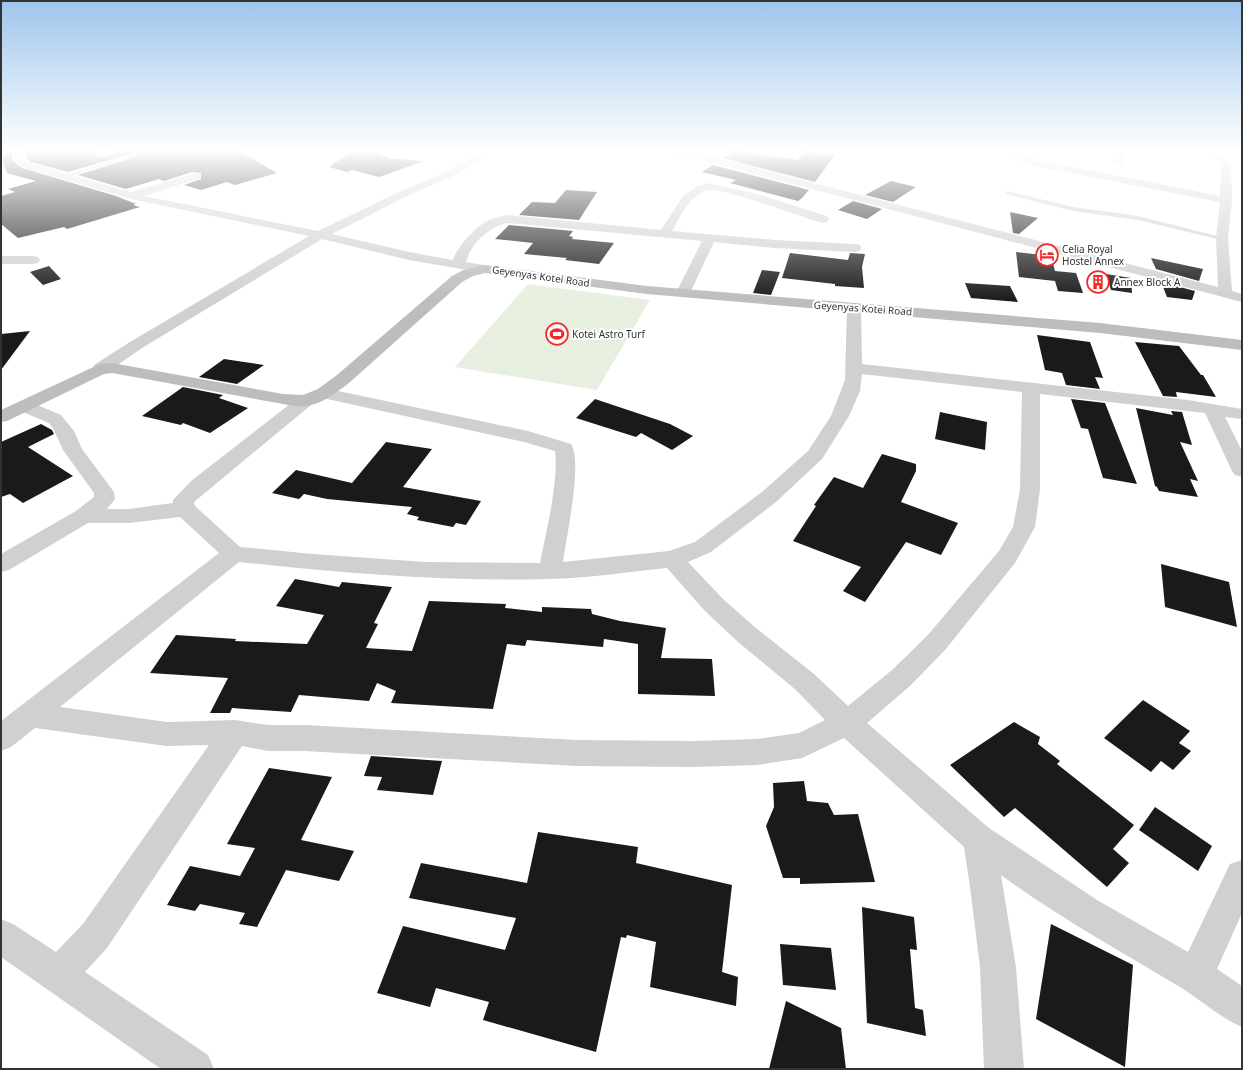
<svg xmlns="http://www.w3.org/2000/svg" width="1243" height="1070" font-family="'Noto Sans',sans-serif">
<style>
.green{fill:#e7f0e0}
.building{fill:#1a1a1a}
.lines{fill:none;stroke-linecap:round;stroke-linejoin:round}
.lane{fill:#d0d0d0;fill-rule:evenodd}
.street{fill:#d0d0d0;fill-rule:evenodd}
.secondary{fill:#bdbdbd;fill-rule:evenodd}
.labels{text-anchor:middle;stroke-width:4;stroke-linejoin:round;paint-order:stroke}
.far-poi-label{font-size:10px;fill:#333;stroke:#fff;text-anchor:start}
.far-street-label{font-size:10px;fill:#333;stroke:#fff}
</style>
<rect width="100%" height="100%" fill="#fff"/>
<polygon class="green" points="528,284 650,300 597,390 455,367"/>
<g class="building">
<polygon points="25,151 97,151 94,154 96,157 99,158 109,156 116,151 239,151 277,173 235,185 227,182 201,190 184,185 201,179 201,173 192,172 164,181 159,179 126,189 78,175 138,156 138,154 134,153 68,172 31,162 25,157"/>
<polygon points="735,151 798,160 804,151 835,155 815,182 723,158"/>
<polygon points="350,152 382,153 378,156 390,156 387,158 424,161 379,177 352,170 347,172 329,167"/>
<polygon points="6,153 12,153 12,160 22,168 116,196 136,204 133,205 140,207 67,229 64,227 18,238 1,224 1,196 15,192 8,189 36,181 7,173 2,159"/>
<polygon points="713,165 809,190 802,198 798,201 730,183 736,180 702,172"/>
<polygon points="891,181 916,187 893,202 865,195"/>
<polygon points="566,190 597,192 579,220 519,215 532,202 555,203"/>
<polygon points="853,201 882,209 867,219 838,210"/>
<polygon points="1010,212 1038,218 1019,234 1013,233"/>
<polygon points="509,225 573,231 569,236 573,237 572,239 614,243 599,264 565,260 567,258 524,254 533,243 495,239"/>
<polygon points="1016,252 1051,256 1055,271 1076,273 1083,293 1058,291 1055,281 1019,277"/>
<polygon points="790,253 848,260 850,253 865,254 862,267 864,288 835,286 835,284 782,278"/>
<polygon points="1151,258 1203,269 1199,281 1156,269"/>
<polygon points="49,266 61,279 43,285 30,272"/>
<polygon points="762,270 780,272 771,295 753,293"/>
<polygon points="1106,274 1131,278 1132,293 1111,290"/>
<polygon points="1161,282 1195,291 1192,300 1167,297"/>
<polygon points="965,283 1010,286 1018,302 971,298"/>
<polygon points="30,331 1,370 1,334"/>
<polygon points="1037,335 1090,342 1103,378 1095,377 1100,389 1066,385 1062,373 1045,370"/>
<polygon points="1135,342 1179,346 1201,375 1203,375 1216,397 1176,392 1177,397 1163,396"/>
<polygon points="224,359 264,365 237,384 199,377"/>
<polygon points="183,387 223,395 219,398 248,408 210,433 183,423 181,425 142,416"/>
<polygon points="595,399 670,424 693,436 672,450 641,433 636,437 576,418"/>
<polygon points="1071,399 1105,403 1137,484 1103,478 1088,429 1081,428"/>
<polygon points="1136,408 1173,415 1171,411 1182,412 1192,445 1180,442 1198,481 1190,479 1198,497 1159,491 1157,487 1155,486"/>
<polygon points="940,412 987,422 985,450 935,439"/>
<polygon points="41,424 52,430 54,434 28,447 73,476 23,503 10,494 1,497 1,442"/>
<polygon points="386,442 432,449 403,487 481,501 466,525 456,523 453,527 417,520 419,517 407,514 412,507 327,499 304,494 299,499 272,493 296,470 352,483"/>
<polygon points="882,454 916,464 916,471 901,502 958,523 941,555 906,542 865,602 843,591 861,567 793,541 816,506 814,505 834,477 863,488"/>
<polygon points="1161,564 1229,582 1237,627 1165,607"/>
<polygon points="295,579 339,587 342,582 392,587 374,623 378,624 366,648 412,651 429,601 506,604 505,608 542,612 542,607 591,609 592,614 620,621 666,628 661,658 712,659 715,696 638,694 638,644 604,639 603,647 527,640 525,646 507,644 493,709 391,703 396,691 377,683 369,701 299,695 291,712 232,708 230,713 210,713 228,678 150,673 176,635 236,639 235,641 307,644 324,615 276,606"/>
<polygon points="1143,700 1190,731 1179,743 1191,751 1173,770 1161,761 1151,772 1104,738"/>
<polygon points="1014,722 1040,737 1038,744 1060,761 1057,764 1134,825 1113,849 1129,863 1107,887 1015,808 1004,817 950,765"/>
<polygon points="371,756 442,761 433,795 377,790 382,777 364,776"/>
<polygon points="269,768 332,777 301,840 354,851 339,881 286,870 257,927 239,924 245,913 200,904 195,911 167,905 190,866 240,876 255,848 227,844"/>
<polygon points="804,781 807,801 828,803 834,815 858,814 875,882 800,884 800,878 783,878 766,826 774,807 773,783"/>
<polygon points="1155,807 1212,846 1198,871 1139,830"/>
<polygon points="538,832 638,847 636,863 732,885 722,972 738,977 736,1006 650,987 656,942 627,935 626,938 621,937 596,1052 483,1020 489,1002 436,988 430,1007 377,993 403,926 505,950 516,918 409,898 421,863 527,883"/>
<polygon points="862,907 914,917 917,950 910,949 915,1008 923,1010 926,1036 867,1023"/>
<polygon points="1051,924 1133,965 1125,1067 1036,1019"/>
<polygon points="780,944 831,948 836,990 783,985"/>
<polygon points="786,1001 841,1028 846,1069 769,1069"/>
</g>
<g class="lines">
<g class="lane">
<polygon points="134,154 138,155 67,177 62,176"/>
<polygon points="1008,191 1073,207 1138,216 1225,238 1222,240 1138,220 1073,211 1006,194 1005,193"/>
</g>
<g class="street">
<path d="M14 151H24L23 158 30 163 131 192 192 174H200L201 176 200 178 144 196 318 231 401 191 448 171 481 151H493L456 175 409 195 332 234 409 252 453 260C457 247 476 226 489 220 494 218 501 217 507 215L661 230 683 196 697 186 709 183 757 194 827 216 829 219 827 222 823 223C803 218 719 185 705 191 688 198 681 216 672 231L775 240 855 244 860 245 861 248 860 251 855 252 775 248 714 242 690 293 688 296 683 297 678 296 676 293 702 241 507 223C489 227 471 243 466 262L490 266 492 269 490 272 485 273 409 260 322 239 142 348 106 373 100 374 94 373 92 369 94 365 130 342 309 236 131 199 22 167 13 159Z"/>
<path d="M100 151H115C111 155 102 157 97 156L95 154Z"/>
<polygon points="673,151 689,151 1218,287 1216,238 1220,202 1035,166 1015,158 1007,151 1018,151 1038,160 1220,196 1221,165 1205,151 1216,151 1231,164 1232,200 1228,238 1232,291 1242,294 1242,302 675,153"/>
<polygon points="1117,151 1127,151 1123,157 1123,163 1118,166 1113,163 1113,157"/>
<polygon points="1,256 33,256 38,257 40,260 38,263 33,264 1,264"/>
<path d="M854 304 859 305 861 308 862 364 1188 400 1242 409V419L1225 417 1242 451V477L1235 475 1232 471 1205 413 1040 394V489L1035 527 1015 563 945 650 910 686 867 723 989 828 1097 900 1188 952 1230 864 1242 860V913L1217 969 1242 986V1027C1219 1017 1201 1000 1180 987 1120 951 1058 917 1001 875L1016 967 1024 1069H984L980 967 970 887 964 847 844 738 802 758 757 765 694 767 576 766 304 751H268L242 746 107 948 85 972 208 1055 214 1069H161L1 957V919L13 924 56 952 83 924 209 745 167 746 35 728 11 747 1 751V721L219 553 180 517 129 523H88L9 570 1 572V554L76 511 94 497V493L63 450 53 428 49 423 18 410 15 406 18 402 24 401 30 402 61 415 74 431 82 449 114 492 115 499 107 509H129L173 503V500L191 481 299 397 305 396 311 397 314 401 311 405 194 502 195 506 240 547 313 554 425 562 540 563C546 532 559 481 555 451L524 442 318 397 315 393 318 389 324 388 528 431 571 444C583 462 566 538 563 562L669 551 695 542 762 492 808 451 831 416 845 380 847 308 849 305ZM862 374 1022 392 1020 489 1013 527 999 551 927 636 892 670 848 706 814 674 756 628 723 599 688 562 711 552 776 502 822 459 849 416 860 391ZM239 562C342 573 445 582 549 579 588 578 628 572 667 568L705 611 738 642 796 690 825 720 799 733 757 739 694 741 576 740 304 725H268L235 720 167 722 60 707Z"/>
</g>
<path class="secondary" d="M485 265 647 286 1100 323 1242 340V350L1100 333 647 294 485 273 473 276 462 282 349 383C337 392 321 405 305 406 298 407 290 405 283 404L112 373 104 374 7 421 1 422V410L100 364 112 363 283 394 303 395 318 389 337 375 452 276 463 270Z"/>
</g>
<linearGradient id="sky" x2="0" y2="1"><stop stop-color="#9dc5eb"/><stop offset="0.5" stop-color="#fff"/><stop offset="1" stop-color="#fff" stop-opacity="0"/></linearGradient>
<rect width="1243" height="301" fill="url(#sky)"/>
<defs>
<g id="hotel-ring" transform="scale(1.15)"><circle r="9.5" fill="#fff" stroke="#f42a2a" stroke-width="1.5"/><path d="M-6-4.5h1.5V1H6V5H4.5V3h-9V5H-6ZM-4 0a1.8 1.8 0 1 1 3.6 0ZM.5 0V-2.5h3Q6-2.5 6 0Z" fill="#f42a2a"/></g>
<g id="building-ring" transform="scale(1.15)"><circle r="9.5" fill="#fff" stroke="#f42a2a" stroke-width="1.5"/><path d="M-4-6H4V6H1V3H-1V6H-4ZM-2.5-4.3h1.7v1.8h-1.7ZM.8-4.3h1.7v1.8H.8ZM-2.5-1h1.7V.8h-1.7ZM.8-1h1.7V.8H.8Z" fill="#f42a2a"/></g>
<g id="stadium-ring" transform="scale(1.15)"><circle r="9.5" fill="#fff" stroke="#f42a2a" stroke-width="1.5"/><path d="M0-5a6.5 5 0 1 0 0 10a6.5 5 0 1 0 0-10ZM-3.5-1.8h7v3.6h-7Z" fill="#f42a2a"/></g>
</defs>
<g fill-rule="evenodd">
<use href="#hotel-ring" x="1047" y="255"/>
<use href="#building-ring" x="1098" y="282"/>
<use href="#stadium-ring" x="557" y="334"/>
</g>
<g class="labels">
<g class="far-poi-label">
<text x="1062" y="253">Celia Royal<tspan x="1062" dy="12">Hostel Annex</tspan></text>
<text x="1114" y="286">Annex Block A</text>
<text x="572" y="338">Kotei Astro Turf</text>
</g>
<g class="far-street-label">
<text transform="translate(541 276) rotate(8)" y="4">Geyenyas Kotei Road</text>
<text transform="translate(863 308) rotate(4)" y="4">Geyenyas Kotei Road</text>
</g>
</g>
<rect width="1243" height="1070" fill="none" stroke="#333333" stroke-width="4"/>
</svg>
